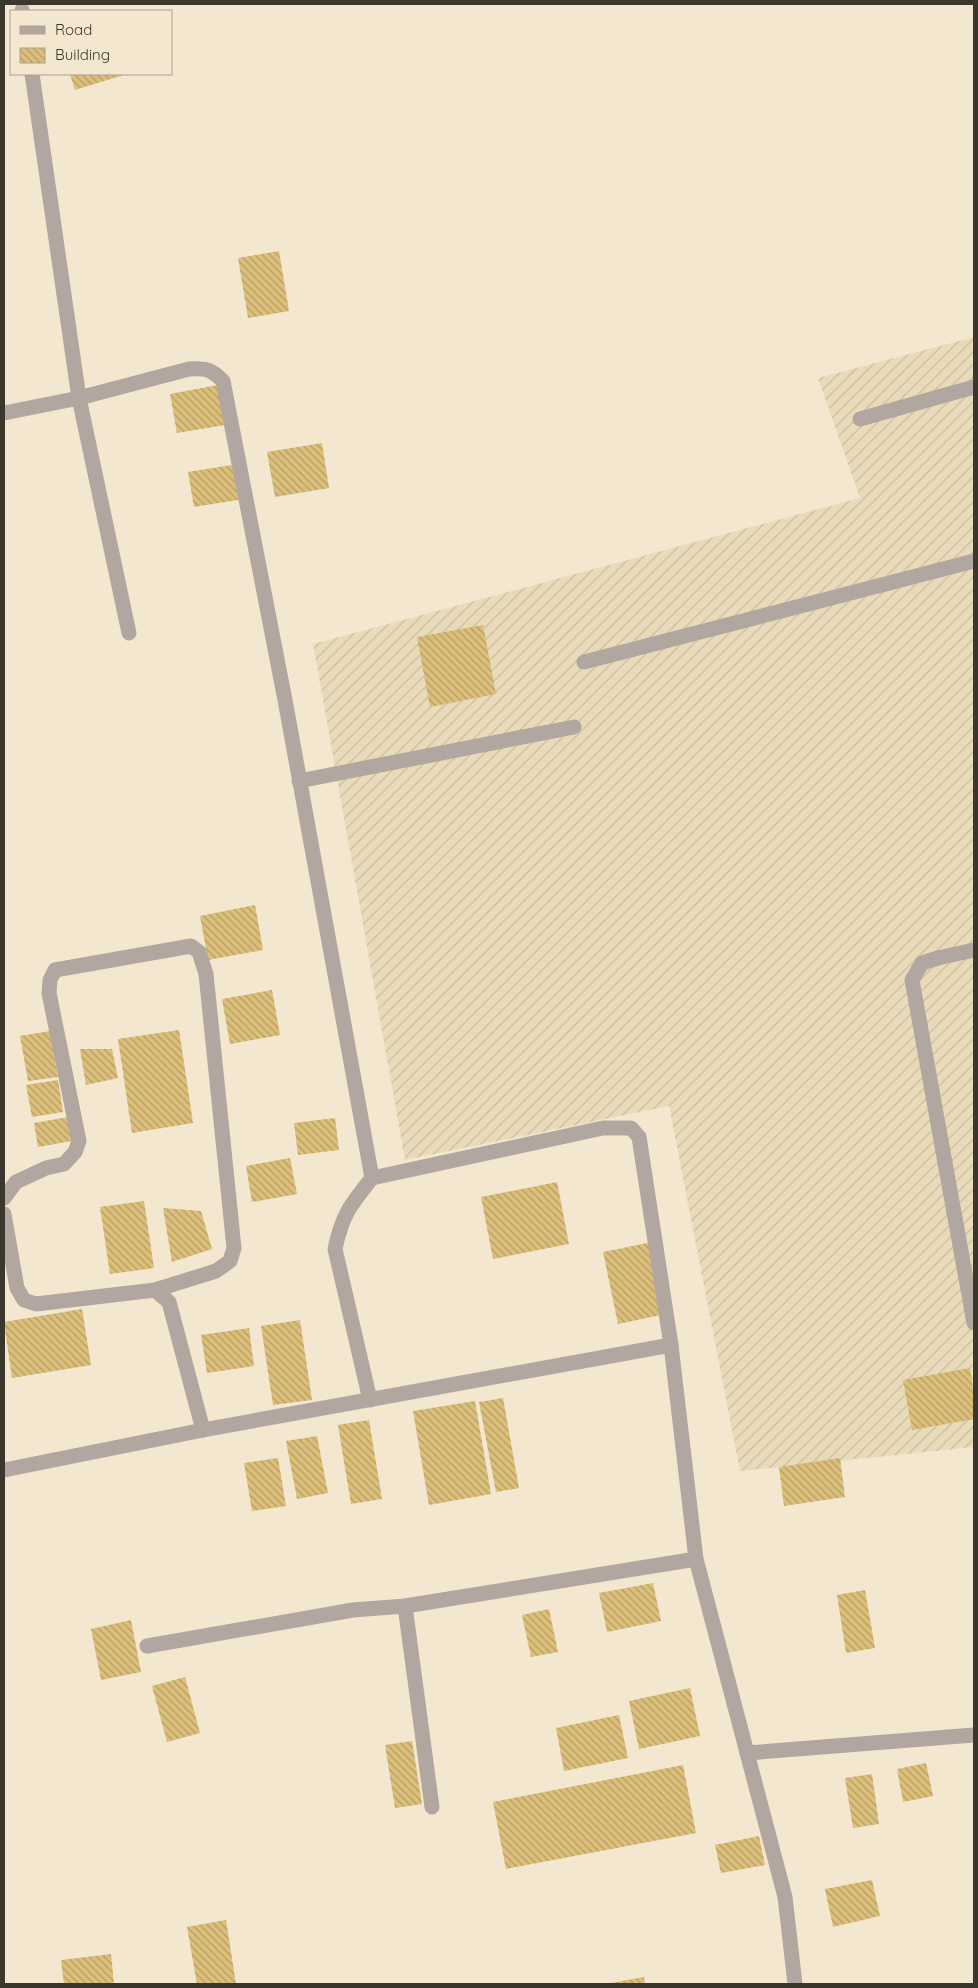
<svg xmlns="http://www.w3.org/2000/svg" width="978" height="1988" font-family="Quicksand,sans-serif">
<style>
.industrial{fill:url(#industrial-furrows)}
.building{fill:url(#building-back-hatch)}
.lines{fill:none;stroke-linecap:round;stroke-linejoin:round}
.minor{stroke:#b2a7a0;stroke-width:15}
</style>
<defs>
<pattern id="industrial-furrows" width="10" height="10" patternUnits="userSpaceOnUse" patternTransform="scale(1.25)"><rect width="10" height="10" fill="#e9dbba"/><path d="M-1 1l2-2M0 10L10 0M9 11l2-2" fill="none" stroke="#c9bda0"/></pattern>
<pattern id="building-back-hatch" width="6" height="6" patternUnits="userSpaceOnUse" patternTransform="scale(1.25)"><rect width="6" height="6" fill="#dbbf7a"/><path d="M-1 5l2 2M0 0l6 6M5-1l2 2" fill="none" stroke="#b39c64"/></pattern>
</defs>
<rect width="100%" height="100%" fill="#f3e8cf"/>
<polygon class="industrial" points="974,337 974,1447 740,1471 669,1106 405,1160 313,644 860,498 818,378"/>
<g class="building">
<polygon points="70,74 127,74 75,90"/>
<polygon points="279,251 289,311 248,318 238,258"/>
<polygon points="218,385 225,425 177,433 170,394"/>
<polygon points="322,443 329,488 275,497 267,452"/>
<polygon points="238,464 244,499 194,507 188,472"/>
<polygon points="483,625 496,694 430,707 417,637"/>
<polygon points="255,905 263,950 208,960 200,916"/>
<polygon points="272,990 280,1035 230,1044 222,999"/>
<polygon points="179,1030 193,1123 132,1133 118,1039"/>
<polygon points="50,1031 58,1077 28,1081 20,1036"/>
<polygon points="80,1049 112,1049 118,1078 86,1085"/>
<polygon points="58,1080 63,1112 32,1117 26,1085"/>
<polygon points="68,1117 72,1141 38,1147 34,1123"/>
<polygon points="335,1118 339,1150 298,1155 294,1123"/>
<polygon points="290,1158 297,1194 252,1202 246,1166"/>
<polygon points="557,1182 569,1244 493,1259 481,1197"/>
<polygon points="144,1201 154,1268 110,1274 100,1207"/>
<polygon points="163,1208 201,1211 212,1249 172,1262"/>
<polygon points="652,1242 666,1314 618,1324 603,1252"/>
<polygon points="82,1309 91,1365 12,1378 4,1322"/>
<polygon points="300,1320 312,1400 273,1405 261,1326"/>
<polygon points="249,1328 254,1366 207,1373 201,1335"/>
<polygon points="970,1368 974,1395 974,1419 912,1430 903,1380"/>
<polygon points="503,1398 519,1488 496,1492 479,1402"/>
<polygon points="475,1401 491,1494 429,1505 413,1411"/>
<polygon points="369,1420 382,1499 351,1504 338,1425"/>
<polygon points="317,1436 328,1493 297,1499 286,1441"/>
<polygon points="278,1458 286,1506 252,1511 244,1463"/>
<polygon points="840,1458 845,1497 784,1506 779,1467"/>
<polygon points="653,1583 661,1621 607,1632 599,1593"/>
<polygon points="865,1590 875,1648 846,1653 837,1595"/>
<polygon points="549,1609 558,1652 531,1657 522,1615"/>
<polygon points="131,1620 141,1672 101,1680 91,1629"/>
<polygon points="185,1677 200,1733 167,1742 152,1686"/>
<polygon points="690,1688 700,1736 639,1749 629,1701"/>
<polygon points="619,1715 628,1758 564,1771 556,1728"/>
<polygon points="412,1741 422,1804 395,1808 385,1745"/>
<polygon points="926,1763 933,1796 903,1802 897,1769"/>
<polygon points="683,1765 696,1833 506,1869 493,1802"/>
<polygon points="872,1774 879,1824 853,1828 845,1778"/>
<polygon points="759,1836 765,1865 721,1873 715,1845"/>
<polygon points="872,1880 880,1916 833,1927 825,1889"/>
<polygon points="226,1920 236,1984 197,1984 187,1927"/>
<polygon points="111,1954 114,1984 64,1984 61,1960"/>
<polygon points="644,1977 645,1984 611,1984 611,1983"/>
</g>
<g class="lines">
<g class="minor">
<polyline points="22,10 22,11"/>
<polyline points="32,74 79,398 129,633"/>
<path d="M4 413 79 398 189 369C206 368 211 369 223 381L285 700 372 1178 603 1128H631L639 1137 671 1345 696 1559 785 1897 795 1984"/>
<polyline points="860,419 974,387"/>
<polyline points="584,662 974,561"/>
<polyline points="299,781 574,727"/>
<polyline points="974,950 938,958 922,963 912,980 974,1323"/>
<polyline points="4,1198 16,1182 46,1168 64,1164 75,1152 79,1141 49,993 50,980 55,970 191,946 199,952 206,974 234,1248 230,1261 216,1271 155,1290 36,1304 24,1300 17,1288 4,1214"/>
<polyline points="155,1290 169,1302 203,1430"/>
<path d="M370 1400 335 1249C342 1215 351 1204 372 1178"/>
<polyline points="4,1470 203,1430 671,1345"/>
<polyline points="405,1606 432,1807"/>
<polyline points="147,1646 353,1610 405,1606 696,1559"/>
<polyline points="747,1753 974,1735"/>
</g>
</g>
<rect width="978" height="1988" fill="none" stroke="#3b372d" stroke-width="10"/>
<rect x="10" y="10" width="162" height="65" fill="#f3e8cf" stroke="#a9a18e"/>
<rect x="20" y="26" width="25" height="8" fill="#b2a7a0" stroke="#a9a18e"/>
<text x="55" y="35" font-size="15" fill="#3b372d">Road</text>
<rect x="20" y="48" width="25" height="15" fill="url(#building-back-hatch)" stroke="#a9a18e"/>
<text x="55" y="60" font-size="15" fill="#3b372d">Building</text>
</svg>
